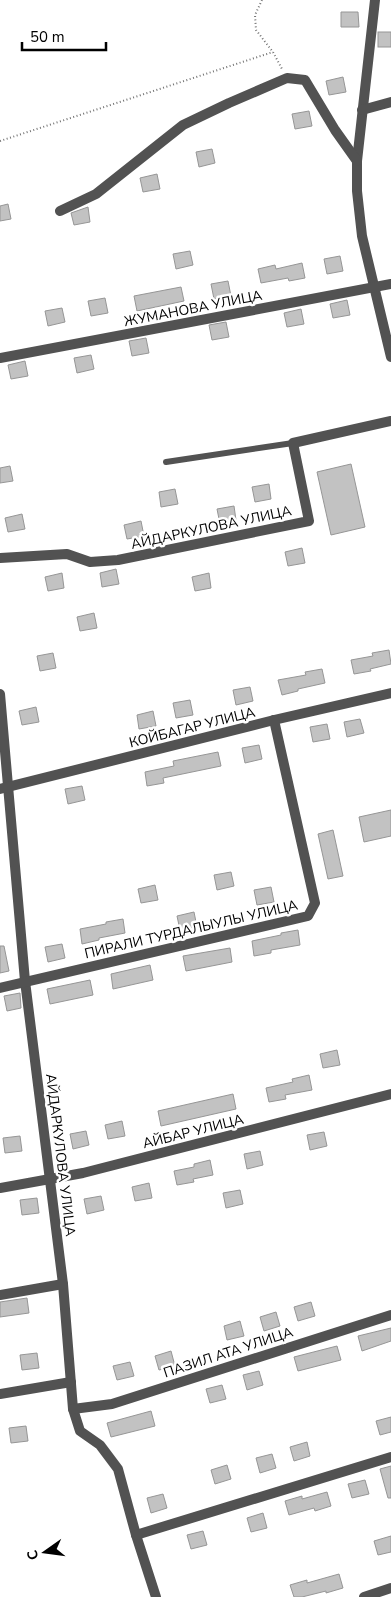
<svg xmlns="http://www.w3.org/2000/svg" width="391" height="1597" font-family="'Nunito Sans',sans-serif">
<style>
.building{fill:#c2c2c2;stroke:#969696}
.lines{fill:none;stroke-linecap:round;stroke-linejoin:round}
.path{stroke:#747474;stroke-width:2;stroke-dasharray:1 2.5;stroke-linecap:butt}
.lane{stroke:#525252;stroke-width:6}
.street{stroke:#525252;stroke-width:10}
.labels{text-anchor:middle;stroke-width:5;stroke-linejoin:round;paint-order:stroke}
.street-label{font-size:14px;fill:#000;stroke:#fff}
</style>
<rect width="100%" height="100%" fill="#fff"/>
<g class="building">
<polygon points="341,12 358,12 359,27 341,27"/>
<rect x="378" y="32" width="13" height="15"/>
<polygon points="343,77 346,92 329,95 326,81"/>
<polygon points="309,111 312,126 295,129 292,114"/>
<polygon points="212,149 215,163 199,167 196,152"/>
<polygon points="157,174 160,189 143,192 140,178"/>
<polygon points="8,204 11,219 0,221 0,206"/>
<polygon points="88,207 90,222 74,225 71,213"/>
<polygon points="190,251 193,265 176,269 173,254"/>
<polygon points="340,256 343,271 327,274 324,259"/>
<polygon points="302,263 305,278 289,281 288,278 261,283 258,269 275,265 276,269"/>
<polygon points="228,281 231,296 214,299 211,284"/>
<polygon points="181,287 184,301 137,311 134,296"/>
<polygon points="105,298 108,313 91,316 88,301"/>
<polygon points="347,300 350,315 333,318 330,304"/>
<polygon points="62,308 65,322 48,326 45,311"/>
<polygon points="301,309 304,324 287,327 284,313"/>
<polygon points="226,322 229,337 212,340 209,325"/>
<polygon points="146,338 149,353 132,356 129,341"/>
<polygon points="91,355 94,369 77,373 74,358"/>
<polygon points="25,361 28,376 11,379 8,365"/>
<polygon points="351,464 365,527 331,535 317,472"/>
<polygon points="10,466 13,481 0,483 0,468"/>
<polygon points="269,484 271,499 255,502 252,487"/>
<polygon points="175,489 178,504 161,507 159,492"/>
<polygon points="234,506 236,520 220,524 217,509"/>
<polygon points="22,514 25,529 8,532 5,518"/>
<polygon points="141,521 144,536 127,539 124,525"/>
<polygon points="302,548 305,563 288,566 285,552"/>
<polygon points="116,569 119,584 102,587 100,573"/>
<polygon points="62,573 64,588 48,591 45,577"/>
<polygon points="209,573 211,588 195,591 192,577"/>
<polygon points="94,613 97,628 80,631 77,617"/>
<polygon points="389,650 391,664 370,669 371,671 354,674 351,660 373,656 372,653"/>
<polygon points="53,653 56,668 40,671 37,656"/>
<polygon points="322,669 325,683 298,689 298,691 282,695 278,680 306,675 305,672"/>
<polygon points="250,687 253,701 236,705 233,690"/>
<polygon points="190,700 193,715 176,718 173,703"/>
<polygon points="36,707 39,722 22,725 19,711"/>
<polygon points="153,711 156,726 139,729 137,715"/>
<polygon points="360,719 364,733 347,737 344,722"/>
<polygon points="327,724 330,739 313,742 310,727"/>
<polygon points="259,745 262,759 245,763 242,748"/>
<polygon points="218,752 221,766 163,778 164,783 147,786 145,772 174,766 173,761"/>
<polygon points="82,786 85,800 68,804 65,789"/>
<polygon points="391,810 391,836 364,842 359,817"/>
<polygon points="333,830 343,876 328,879 318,834"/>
<polygon points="231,872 234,886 217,890 214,875"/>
<polygon points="155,885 158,900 141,903 138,889"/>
<polygon points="271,887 274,902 257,905 254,890"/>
<polygon points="194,912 197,927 180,930 177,916"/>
<polygon points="123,919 125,933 99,938 99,940 82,944 80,929 106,924 106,922"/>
<polygon points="298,930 300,945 271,950 271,953 254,956 252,941 281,935 281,933"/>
<polygon points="62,944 65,958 48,962 45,947"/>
<polygon points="0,946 4,946 9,971 0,973"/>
<polygon points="230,948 232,962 186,971 183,956"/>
<polygon points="150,965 153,980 113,989 111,974"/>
<polygon points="90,980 93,995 50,1004 47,989"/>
<polygon points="20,993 21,1008 7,1011 4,996"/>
<polygon points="337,1050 340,1065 323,1068 320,1054"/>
<polygon points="309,1075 312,1090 285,1095 286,1099 269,1102 266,1088 293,1082 292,1079"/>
<polygon points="233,1094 236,1109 161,1126 158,1111"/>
<polygon points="122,1121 125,1136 108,1139 105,1125"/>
<polygon points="86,1131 89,1145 73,1149 70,1134"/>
<polygon points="324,1132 327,1146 310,1150 307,1135"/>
<polygon points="20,1136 22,1151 5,1153 3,1138"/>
<polygon points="260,1151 263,1165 247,1169 244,1154"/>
<polygon points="210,1160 213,1175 193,1179 194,1182 177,1185 174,1171 194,1167 194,1164"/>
<polygon points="149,1183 152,1198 135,1201 132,1187"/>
<polygon points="240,1190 243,1204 226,1208 223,1193"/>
<polygon points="101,1196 104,1210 87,1214 84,1199"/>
<polygon points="37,1198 39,1213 22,1215 20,1200"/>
<polygon points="27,1298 29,1313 0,1317 0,1302"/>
<polygon points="311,1302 315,1316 298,1321 294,1307"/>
<polygon points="276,1312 280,1326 264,1331 260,1317"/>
<polygon points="240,1321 244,1336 227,1340 224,1326"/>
<polygon points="391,1328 391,1341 362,1351 358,1336"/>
<polygon points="337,1346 341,1360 298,1371 294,1357"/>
<polygon points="171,1351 175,1366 159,1370 155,1356"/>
<polygon points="37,1353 39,1368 22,1370 20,1355"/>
<polygon points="130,1362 134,1376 117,1380 113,1366"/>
<polygon points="259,1371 263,1385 247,1390 243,1375"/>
<polygon points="222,1385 226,1399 210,1403 206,1389"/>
<polygon points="151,1411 155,1426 111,1437 107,1423"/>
<polygon points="391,1417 391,1432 380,1435 376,1421"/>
<polygon points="26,1426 28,1441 11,1443 9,1428"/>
<polygon points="307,1442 310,1456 294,1461 290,1447"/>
<polygon points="272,1454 276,1468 260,1473 256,1458"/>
<polygon points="227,1465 231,1479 215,1484 211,1470"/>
<polygon points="391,1466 391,1498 388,1498 380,1469"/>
<polygon points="365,1480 369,1494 352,1498 348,1484"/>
<polygon points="327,1492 331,1506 315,1511 314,1508 289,1515 285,1501 302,1496 302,1499"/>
<polygon points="163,1494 167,1508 151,1513 147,1498"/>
<polygon points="263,1513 267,1528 251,1532 247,1518"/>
<polygon points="203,1531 207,1545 191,1549 187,1535"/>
<polygon points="391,1536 391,1552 378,1555 374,1541"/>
<polygon points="339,1574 343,1588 326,1593 326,1591 302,1597 294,1597 290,1585 307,1580 307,1583"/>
</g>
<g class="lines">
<g class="path">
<polyline points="262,0 255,15 256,30 273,52 282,69"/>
<polyline points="0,141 273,52"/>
</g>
<polyline class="lane" points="166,462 293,443"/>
<g class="street">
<polyline points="375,0 357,161 357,191 362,236 391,357"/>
<polyline points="362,110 391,102"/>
<polyline points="60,211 96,194 183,125 229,103 287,78 305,80 335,130 357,161"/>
<polyline points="0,358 391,284"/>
<polyline points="0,558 67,554 90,562 118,560 309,521 293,443 391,421"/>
<polyline points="0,694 25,981 63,1284 73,1409 80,1431 100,1445 118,1469 136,1535 156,1597"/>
<polyline points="0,789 274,720 391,693"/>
<polyline points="0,988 308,916 315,903 274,720"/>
<polyline points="0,1188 83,1173 391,1094"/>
<polyline points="0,1295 63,1284"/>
<polyline points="0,1394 71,1382"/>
<polyline points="73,1409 112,1404 391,1315"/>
<polyline points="136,1535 391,1457"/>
<polyline points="364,1597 391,1588"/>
</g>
</g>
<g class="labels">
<g class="street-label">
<text transform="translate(193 308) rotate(-11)" y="5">ЖУМАНОВА УЛИЦА</text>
<text transform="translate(211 527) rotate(-12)" y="5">АЙДАРКУЛОВА УЛИЦА</text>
<text transform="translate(192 727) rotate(-14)" y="5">КОЙБАГАР УЛИЦА</text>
<text transform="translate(191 929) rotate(-13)" y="5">ПИРАЛИ ТУРДАЛЫУЛЫ УЛИЦА</text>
<text transform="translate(193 1131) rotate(-14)" y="5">АЙБАР УЛИЦА</text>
<text transform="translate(61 1155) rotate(83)" y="5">АЙДАРКУЛОВА УЛИЦА</text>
<text transform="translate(228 1352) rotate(-18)" y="5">ПАЗИЛ АТА УЛИЦА</text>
</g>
</g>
<g transform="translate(45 1552) rotate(256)" stroke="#ffffff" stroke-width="4" paint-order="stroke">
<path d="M0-4L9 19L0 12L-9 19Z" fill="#000000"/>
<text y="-8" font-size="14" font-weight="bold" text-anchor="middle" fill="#000000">С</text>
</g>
<path d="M22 42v8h84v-8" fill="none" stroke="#000000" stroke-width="2.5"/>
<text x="30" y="42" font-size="15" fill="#000000" stroke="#ffffff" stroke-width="4" paint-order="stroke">50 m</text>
</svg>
